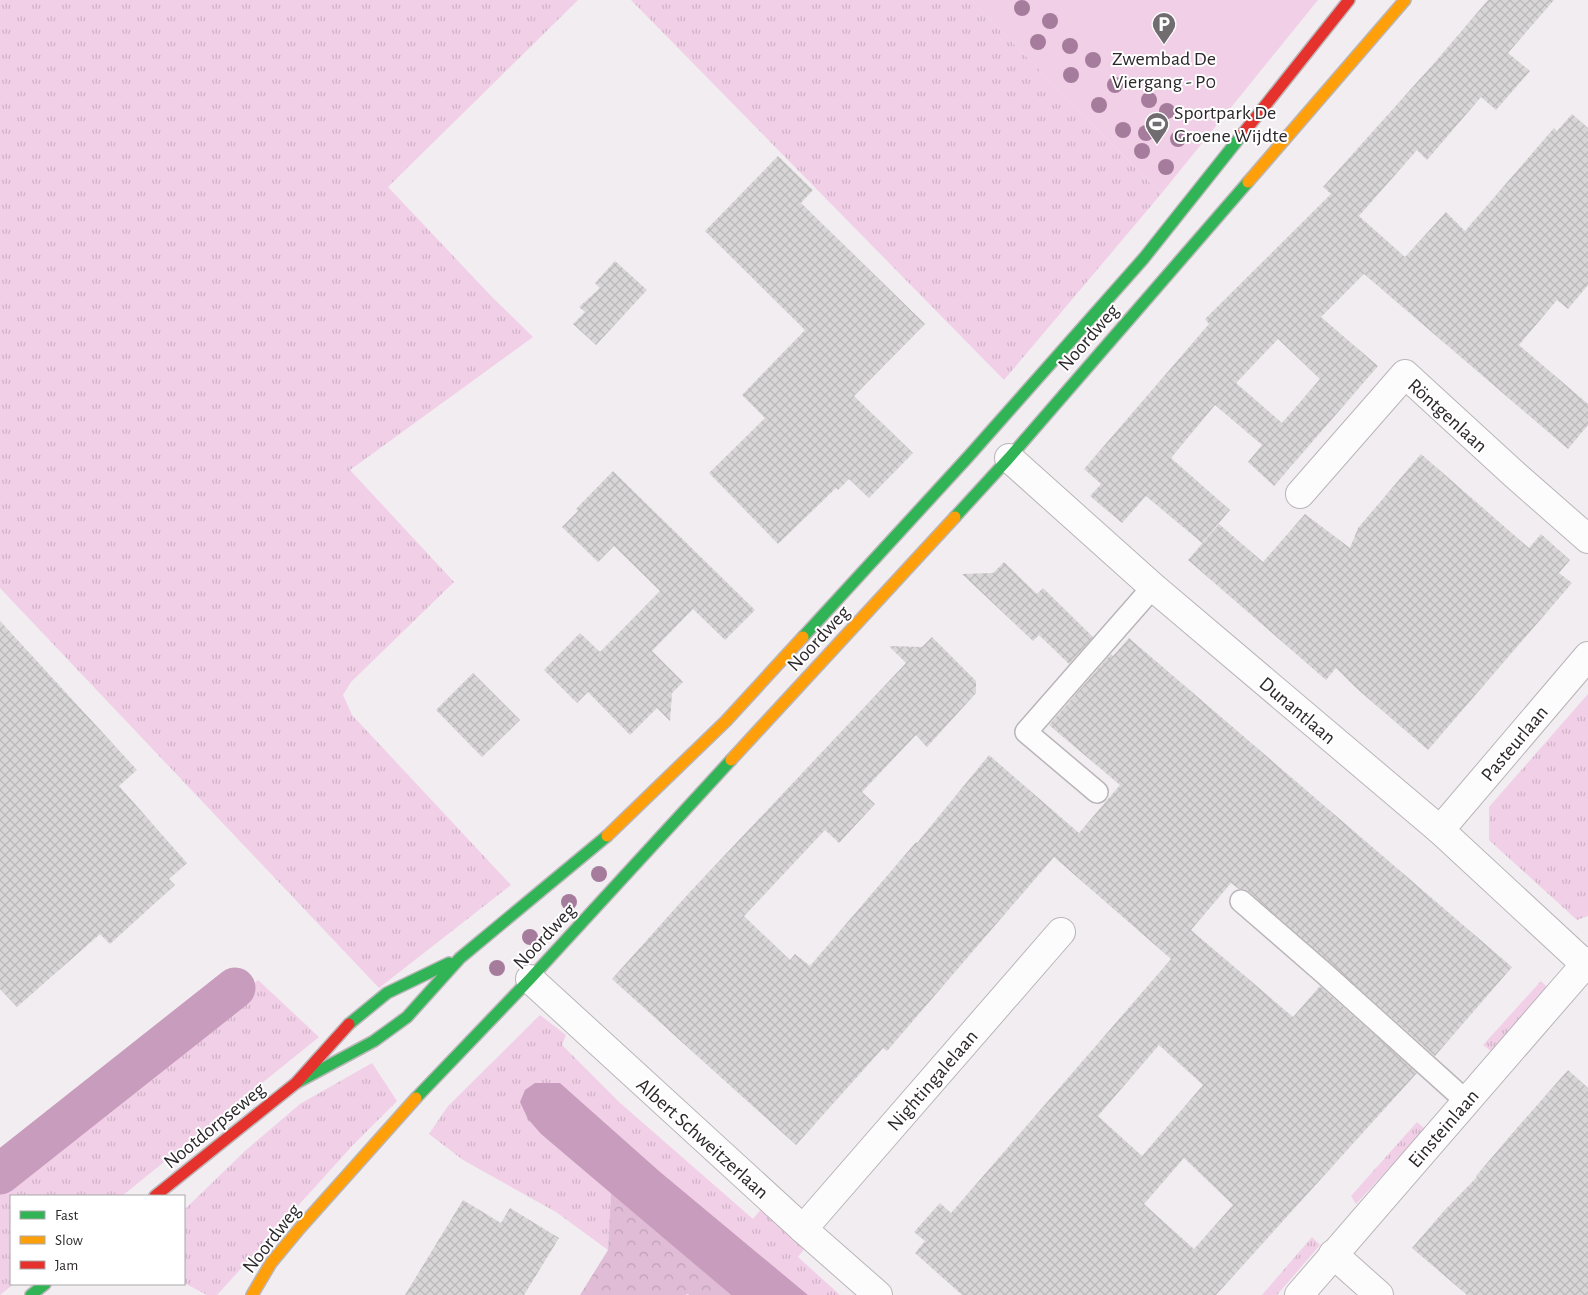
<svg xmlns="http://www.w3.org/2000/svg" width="1588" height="1295" font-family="'Alegreya Sans',sans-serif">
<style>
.grass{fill:url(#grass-tufts)}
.forest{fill:url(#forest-crowns)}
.pitch{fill:#f1cfe7}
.water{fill:#c89cbc}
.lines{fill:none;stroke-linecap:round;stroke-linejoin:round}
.canal{stroke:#c89cbc;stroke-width:41}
.building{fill:url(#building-cross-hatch);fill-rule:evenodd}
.lane-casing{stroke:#b9b5b8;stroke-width:24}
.street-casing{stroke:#b9b5b8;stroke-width:30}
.fast-casing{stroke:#b9b5b8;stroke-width:14}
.slow-casing{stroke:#b9b5b8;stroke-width:14}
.jam-casing{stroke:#b9b5b8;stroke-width:14}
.lane{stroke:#fdfcfd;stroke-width:21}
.street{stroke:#fdfcfd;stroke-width:28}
.fast{stroke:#30b455;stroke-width:11}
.slow{stroke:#ff9f0a;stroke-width:11}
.jam{stroke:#e5322d;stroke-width:11}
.tree{fill:#a67c9d}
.labels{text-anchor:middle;stroke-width:4;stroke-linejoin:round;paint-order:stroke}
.poi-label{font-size:20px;fill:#2b272a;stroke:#fff}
.street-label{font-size:20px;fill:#2b272a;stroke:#fff}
</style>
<defs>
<pattern id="grass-tufts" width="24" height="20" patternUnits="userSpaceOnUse" patternTransform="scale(1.25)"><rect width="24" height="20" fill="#f1cfe7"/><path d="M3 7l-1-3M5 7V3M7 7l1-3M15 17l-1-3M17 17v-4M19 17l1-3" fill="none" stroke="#cfb2c6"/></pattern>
<pattern id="forest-crowns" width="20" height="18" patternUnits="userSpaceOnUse" patternTransform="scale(1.25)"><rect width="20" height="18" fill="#e0bcd6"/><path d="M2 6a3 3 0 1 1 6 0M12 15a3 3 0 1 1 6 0" fill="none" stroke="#c0a2b8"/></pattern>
<pattern id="building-cross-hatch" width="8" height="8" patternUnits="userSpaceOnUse" patternTransform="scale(1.25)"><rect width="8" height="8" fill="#d8d6d6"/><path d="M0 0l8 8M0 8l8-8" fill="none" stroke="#bab8b8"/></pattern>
</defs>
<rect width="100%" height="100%" fill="#f2edf1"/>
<g class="grass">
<polygon points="0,0 578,0 388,187 492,297 533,337 350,470 454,582 351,682 343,695 352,715 511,885 379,988 0,588"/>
<polygon points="631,0 971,0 1161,194 1004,380"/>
<polygon points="1588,694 1588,916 1577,920 1489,840 1489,807"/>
<polygon points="258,980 319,1037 122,1196 11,1196 11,1284 14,1284 0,1295 0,1190"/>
<polygon points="1541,981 1549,989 1492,1052 1483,1045"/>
<polygon points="540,1015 566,1035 562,1045 619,1102 753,1219 761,1209 805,1248 798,1257 840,1295 808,1295 659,1171 560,1083 541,1134 611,1192 608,1250 556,1212 463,1160 429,1134 448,1106"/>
<polygon points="372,1063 397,1101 353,1145 217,1295 207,1295 184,1283 184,1210 245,1151 300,1104"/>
<polygon points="1417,1122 1425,1129 1356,1204 1351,1196"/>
<polygon points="1312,1237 1320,1245 1277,1295 1262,1295"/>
</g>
<polygon class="forest" points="611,1192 731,1295 689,1295 688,1294 685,1295 580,1295 608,1250"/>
<polygon class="pitch" points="971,0 1318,0 1161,194"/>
<polygon class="water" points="535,1083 560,1083 659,1171 808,1295 731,1295 541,1134 528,1119 520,1102 525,1090"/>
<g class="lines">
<polyline class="canal" points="0,1174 235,988"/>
</g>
<g class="building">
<path d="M1488 0H1554L1508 53 1530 71 1496 110 1481 97 1427 160 1417 150 1359 216 1405 257 1446 212 1465 231 1554 128 1557 131 1572 114 1588 128V285L1568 309 1557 300 1519 345 1588 404V425L1568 449 1364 274 1321 317 1378 366 1274 486 1248 462 1262 445 1215 405 1171 458 1230 510 1202 543 1146 496 1122 523 1090 496 1101 484 1084 469 1209 324 1205 319 1331 194 1323 187 1436 61ZM1278 339 1320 379 1282 423 1236 383Z"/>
<polygon points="778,156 813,190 801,203 925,324 854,396 913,453 869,498 849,479 838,490 836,488 778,544 709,473 765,418 742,395 805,330 705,231"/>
<polygon points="615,261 647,290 596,345 573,324 585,312 579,307 600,288 595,283"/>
<polygon points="1421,454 1529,548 1541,534 1570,560 1559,573 1572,583 1428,750 1356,688 1336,668 1326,680 1188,560 1219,524 1263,562 1305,514 1350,548 1358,528"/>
<polygon points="613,471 755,610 725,640 693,609 652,651 683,682 672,693 670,721 657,708 630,735 588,692 577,703 544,670 580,633 600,652 660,591 614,546 598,562 562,527 578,511 576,509"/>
<polygon points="1004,562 1037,594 1043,588 1093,637 1069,664 1039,635 1033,641 962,574 993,573"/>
<polygon points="0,621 137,770 119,786 187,863 169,879 175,885 110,944 100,934 17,1007 0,989"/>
<path d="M932 637 976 681V693L927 747 916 735 862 792 875 804 839 843 825 830 744 916 790 960 795 954 810 966 916 842 917 843 989 755 1079 833 1120 785 1049 725 1111 654 1113 656 1129 638 1512 967 1435 1056 1249 892 1244 889H1239L1231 883 1191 930 1293 1017 1320 986 1417 1073 1216 1295H962L915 1253 925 1241 914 1232 940 1203 951 1213 1171 959 1054 857 887 1051 883 1048 796 1145 612 979 689 893 906 663 889 646 922 647ZM1159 1045 1203 1085 1142 1156 1098 1116ZM1184 1158 1233 1205 1194 1249 1144 1204Z"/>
<polygon points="473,673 520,720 482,757 436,710"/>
<polygon points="1568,1070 1588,1088 1588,1295 1467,1295 1412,1248 1443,1212 1477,1177 1476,1176 1516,1129"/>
<polygon points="463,1200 501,1223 510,1208 559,1238 524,1295 405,1295"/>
</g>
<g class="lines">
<g class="lane-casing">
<g id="lane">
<polyline points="1097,792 1026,732 1153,587"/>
<polyline points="1241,901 1325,974 1466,1101"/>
</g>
</g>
<g class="street-casing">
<g id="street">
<polyline points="1009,458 1153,587 1440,830 1588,967"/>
<polyline points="1300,494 1405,374 1514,474 1588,539"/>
<polyline points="1440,830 1588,656"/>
<polyline points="530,979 803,1229 878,1295"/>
<polyline points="803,1229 1061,932"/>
<polyline points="1333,1254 1379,1295"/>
<polyline points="1299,1295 1588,961"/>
</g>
</g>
<g class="fast-casing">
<g id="fast">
<polyline points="955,517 1009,458 1248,182"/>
<polyline points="803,637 968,457 1144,258 1241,136"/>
<polyline points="349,1024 387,993 449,963"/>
<polyline points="296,1083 374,1041 407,1017 460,958 607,836"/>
<polyline points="416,1098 530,979 731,760"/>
<polyline points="31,1295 45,1284"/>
</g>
</g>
<g class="slow-casing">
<g id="slow">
<polyline points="1248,182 1405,0"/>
<polyline points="731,760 955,517"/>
<polyline points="607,836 726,721 803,637"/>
<polyline points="252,1295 271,1263 300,1228 416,1098"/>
</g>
</g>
<g class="jam-casing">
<g id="jam">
<polyline points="1241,136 1349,0"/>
<polyline points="155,1196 296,1083 349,1024"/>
</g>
</g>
<use href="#lane" class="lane"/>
<use href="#street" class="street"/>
<use href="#fast" class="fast"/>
<use href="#slow" class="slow"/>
<use href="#jam" class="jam"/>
</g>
<g class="tree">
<circle cx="1022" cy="8" r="8"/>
<circle cx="1050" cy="21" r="8"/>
<circle cx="1038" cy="42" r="8"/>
<circle cx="1070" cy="46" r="8"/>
<circle cx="1093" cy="60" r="8"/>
<circle cx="1071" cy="75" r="8"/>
<circle cx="1115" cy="85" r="8"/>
<circle cx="1149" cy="100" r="8"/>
<circle cx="1099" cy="105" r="8"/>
<circle cx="1167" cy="111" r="8"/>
<circle cx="1123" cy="130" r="8"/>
<circle cx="1146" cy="133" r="8"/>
<circle cx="1178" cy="139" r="8"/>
<circle cx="1142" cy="151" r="8"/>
<circle cx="1166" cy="167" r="8"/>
<circle cx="599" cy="874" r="8"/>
<circle cx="569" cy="902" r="8"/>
<circle cx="530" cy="937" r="8"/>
<circle cx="497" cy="968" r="8"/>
</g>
<defs>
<g id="parking-pin" transform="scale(1.25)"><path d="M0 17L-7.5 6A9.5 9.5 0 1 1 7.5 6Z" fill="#716c70" stroke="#fff"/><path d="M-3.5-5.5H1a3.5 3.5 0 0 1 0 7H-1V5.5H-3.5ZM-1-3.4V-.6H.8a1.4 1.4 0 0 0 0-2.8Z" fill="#fff"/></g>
<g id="stadium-pin" transform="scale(1.25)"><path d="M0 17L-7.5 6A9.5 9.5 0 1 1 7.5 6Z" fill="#716c70" stroke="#fff"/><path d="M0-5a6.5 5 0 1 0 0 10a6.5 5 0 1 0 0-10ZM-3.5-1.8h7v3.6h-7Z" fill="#fff"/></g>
</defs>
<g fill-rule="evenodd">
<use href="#parking-pin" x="1164" y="24"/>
<use href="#stadium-pin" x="1157" y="124"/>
</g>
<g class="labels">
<g class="poi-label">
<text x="1164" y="65">Zwembad De<tspan x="1164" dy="23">Viergang - P0</tspan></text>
<text x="1174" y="119" text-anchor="start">Sportpark De<tspan x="1174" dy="23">Groene Wijdte</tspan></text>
</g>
<g class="street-label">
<text transform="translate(1088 337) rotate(-49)" y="7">Noordweg</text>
<text transform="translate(1448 415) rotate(42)" y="7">Röntgenlaan</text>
<text transform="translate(818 638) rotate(-47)" y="7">Noordweg</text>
<text transform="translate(1298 710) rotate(40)" y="7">Dunantlaan</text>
<text transform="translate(1514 743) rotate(-50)" y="7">Pasteurlaan</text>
<text transform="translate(544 936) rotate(-47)" y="7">Noordweg</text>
<text transform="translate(932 1080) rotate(-49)" y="7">Nightingalelaan</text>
<text transform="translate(214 1125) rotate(-39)" y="7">Nootdorpseweg</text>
<text transform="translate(1443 1128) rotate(-49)" y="7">Einsteinlaan</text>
<text transform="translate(703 1138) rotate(42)" y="7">Albert Schweitzerlaan</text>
<text transform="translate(271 1238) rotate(-52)" y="7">Noordweg</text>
</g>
</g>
<rect x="10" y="1195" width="175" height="90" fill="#ffffff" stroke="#aaa9aa"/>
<rect x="20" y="1211" width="25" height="8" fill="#30b455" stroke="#aaa9aa"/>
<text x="55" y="1220" font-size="15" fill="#2b272a">Fast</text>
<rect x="20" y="1236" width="25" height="8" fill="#ff9f0a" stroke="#aaa9aa"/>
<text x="55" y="1245" font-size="15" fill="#2b272a">Slow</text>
<rect x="20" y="1261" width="25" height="8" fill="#e5322d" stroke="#aaa9aa"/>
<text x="55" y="1270" font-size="15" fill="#2b272a">Jam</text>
</svg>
